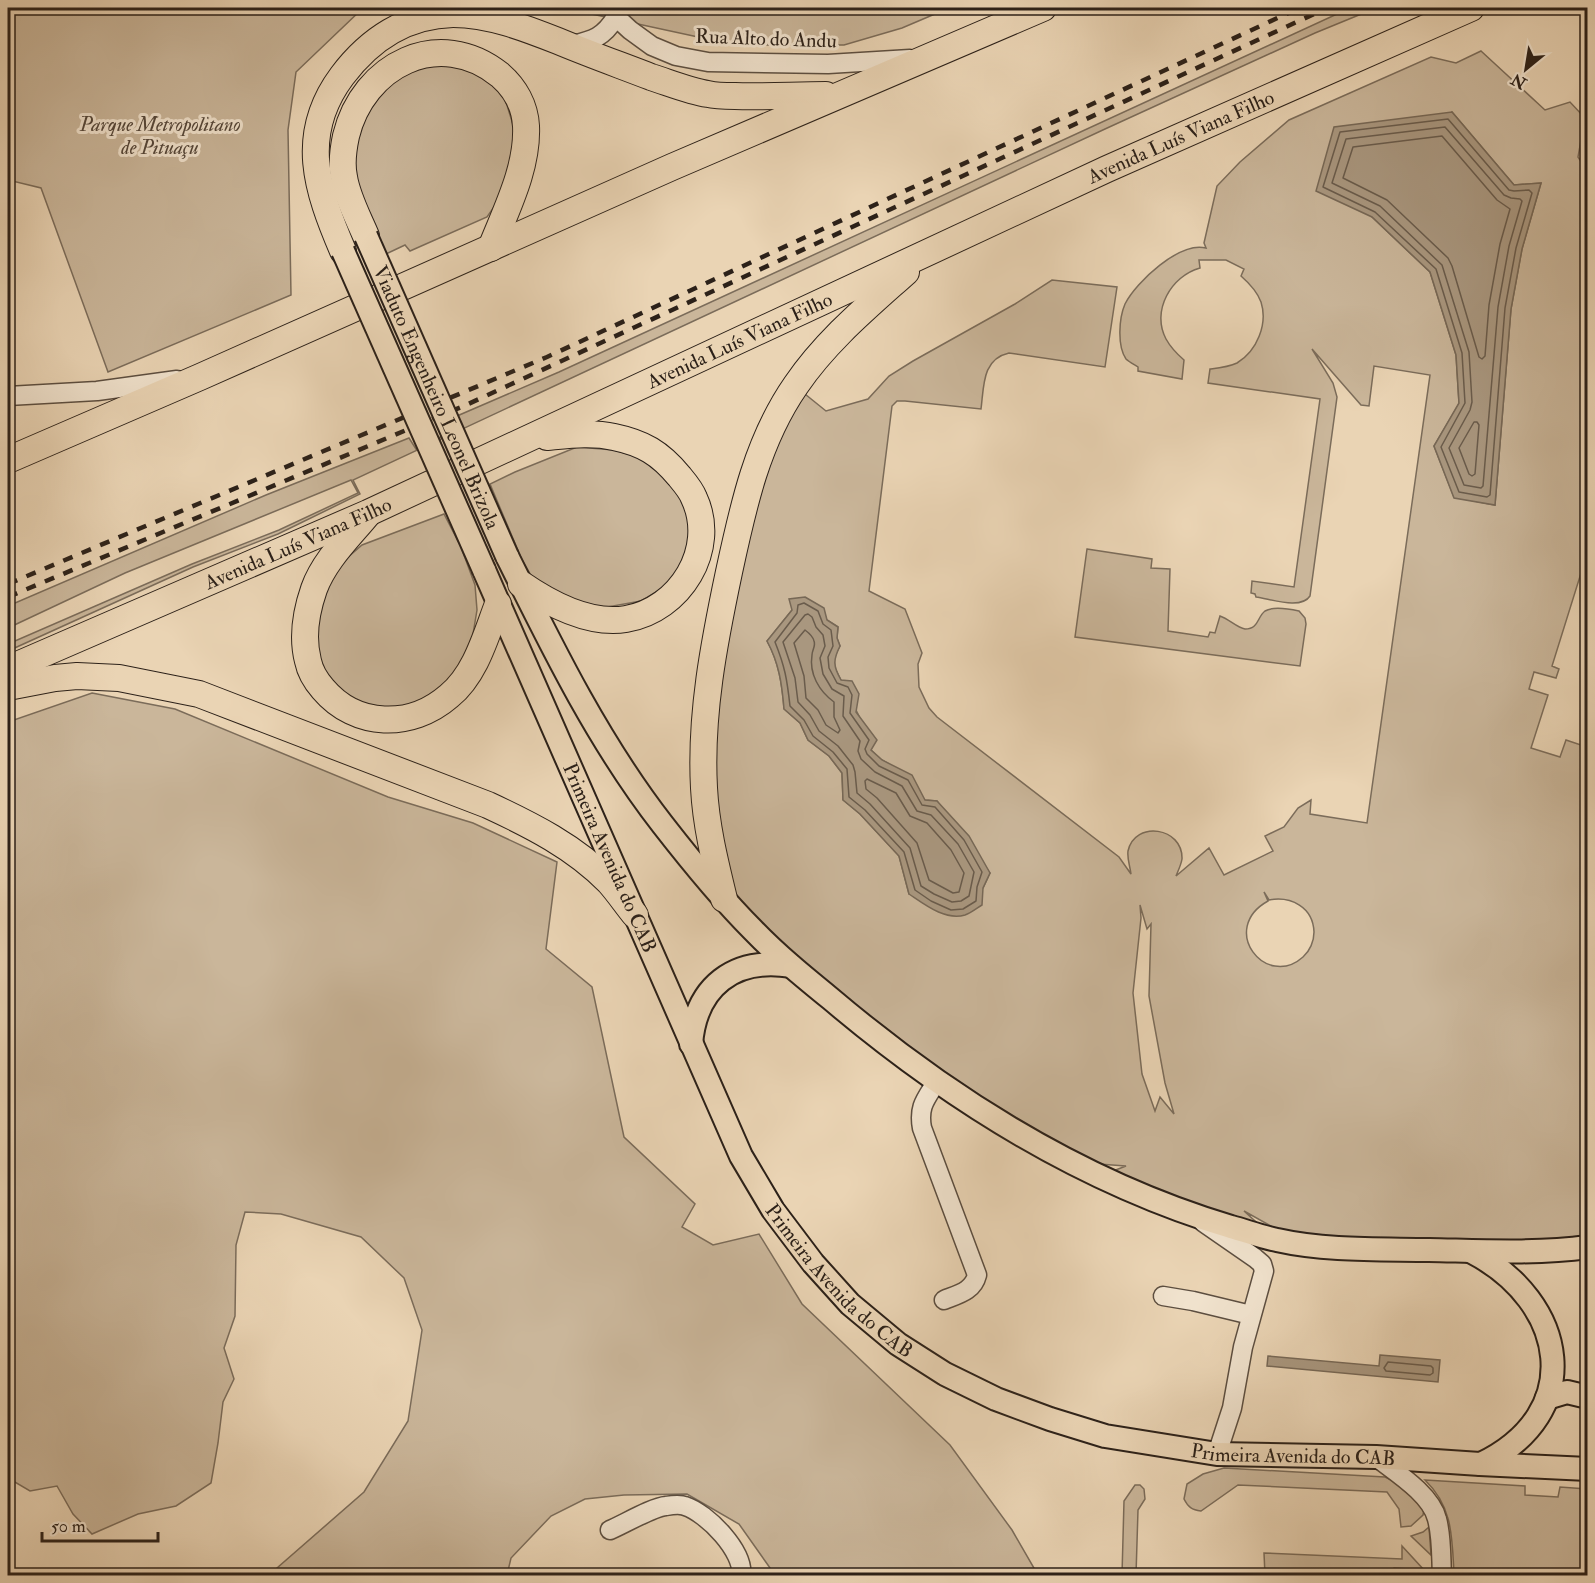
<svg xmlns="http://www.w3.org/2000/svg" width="1595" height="1583" font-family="'IM FELL Double Pica',serif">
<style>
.green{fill:#cab69a;stroke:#7b6c5a;stroke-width:1.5;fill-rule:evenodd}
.water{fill:#a9977f;stroke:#776856;stroke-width:1.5}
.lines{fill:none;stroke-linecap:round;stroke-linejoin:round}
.shore{stroke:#6a5c4c;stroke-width:1.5}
.minor-casing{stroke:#5c4e40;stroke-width:21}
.major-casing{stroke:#2c2119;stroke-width:26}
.highway-casing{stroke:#2c2119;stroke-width:28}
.minor{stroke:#f1e3ce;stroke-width:18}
.major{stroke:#ead4b4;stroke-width:22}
.highway{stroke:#ead4b4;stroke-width:26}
.rail{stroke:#2c2119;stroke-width:4.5;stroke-dasharray:10 10;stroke-linecap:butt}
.major-bridge-casing{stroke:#2c2119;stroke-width:26;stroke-linecap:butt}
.major-bridge{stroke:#ead4b4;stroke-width:22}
.labels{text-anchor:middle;stroke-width:6;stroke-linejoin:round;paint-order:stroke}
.street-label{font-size:20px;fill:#2c2119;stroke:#f1e3ce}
.park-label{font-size:20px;font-style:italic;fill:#544639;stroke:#f1e3ce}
</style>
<rect width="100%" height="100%" fill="#ead4b4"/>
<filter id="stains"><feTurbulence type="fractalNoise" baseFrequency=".00333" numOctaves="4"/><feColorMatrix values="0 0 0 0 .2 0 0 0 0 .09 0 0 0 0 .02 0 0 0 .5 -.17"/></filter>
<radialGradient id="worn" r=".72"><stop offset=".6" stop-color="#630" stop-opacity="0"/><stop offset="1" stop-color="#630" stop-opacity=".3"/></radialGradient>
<g class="green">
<polygon points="8,8 363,8 296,72 288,130 291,295 108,372 41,188 8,180"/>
<polygon points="564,8 949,8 902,28 844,45 735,45"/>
<polygon points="1350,8 1376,8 1315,33 1105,129 353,480 360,494 278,534 193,567 8,651 8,644 192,564 279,530 358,493 351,480 125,573 8,628 8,606 266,495 409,438 416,449 461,427 457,416 559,372"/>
<path d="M1481 51 1545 110 1570 102 1585 118 1578 157 1588 172 1587 554 1552 666 1559 669 1556 678 1534 672 1529 689 1548 695 1531 748 1560 757 1566 740 1587 747V1247L1564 1250 1285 1234 1244 1211 1276 1240 1100 1176 1126 1166 1071 1162 1018 1133 752 930 711 849 721 612 795 386 826 411 868 399 889 376 913 361 1015 304 1052 280 1117 287 1105 367 1009 353C982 359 984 386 981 409L905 401H897L892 406 869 591 905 609 922 653 918 664 919 687 929 708 937 717 1119 857 1131 874C1130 866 1127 859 1128 851 1135 820 1183 827 1182 859 1181 865 1178 871 1176 876L1209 848 1224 875 1273 851 1265 836 1284 827 1298 808 1311 800 1310 814 1367 823 1430 375 1374 366 1369 406 1361 405 1312 349 1333 383 1337 397 1310 596C1301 610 1271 599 1256 597L1255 594 1251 593 1252 581 1294 587 1320 399 1208 383 1210 369C1219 368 1229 367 1237 363 1257 351 1268 324 1261 302 1257 291 1249 283 1241 276L1244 269 1226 260H1199L1200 268C1171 276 1151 311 1166 339 1171 348 1177 354 1184 360L1182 379 1138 371V367C1135 365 1129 362 1126 359 1117 346 1119 318 1125 304 1136 282 1180 241 1206 248L1204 243 1217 186 1240 162 1289 120 1431 57 1456 63ZM1452 112 1514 185 1541 183 1522 249 1511 309 1495 505 1454 497 1434 446 1459 404 1456 355 1430 272 1372 217ZM792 610 827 620 838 627 837 638 840 646 834 658 835 668 862 722 871 750 882 760 894 767 925 800 937 801 990 873 983 888 909 894 899 856 860 814 843 800 842 773 829 756 808 740 800 723 784 709C782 684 779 663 767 641ZM1264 892 1269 900C1291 896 1313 907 1314 932 1314 941 1310 951 1303 957 1266 990 1218 929 1268 901ZM1140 905 1147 929 1151 924 1149 996 1165 1083 1174 1114 1160 1097 1155 1111 1142 1074 1133 993 1141 918Z"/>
<polygon points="430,59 488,77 505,99 515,131 514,166 501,197 487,217 410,251 405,245 386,254 356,192 352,161 359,124 376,92"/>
<polygon points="577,447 614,450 645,459 675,487 691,521 687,556 670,584 641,601 602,608 565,599 533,579 522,560 490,484 515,472"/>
<polygon points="444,514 461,547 475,585 477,610 472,640 455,675 424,701 390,710 363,705 334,688 320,665 314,636 316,606 339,565 362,545"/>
<path d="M1087 549 1152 559 1151 568 1170 569 1168 631 1208 637 1210 632 1215 633 1220 616C1229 619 1237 628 1245 629 1259 629 1257 617 1265 611 1273 606 1290 609 1299 611L1305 618 1306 624 1300 666 1075 637Z"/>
<polygon points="92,693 175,709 388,797 473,823 557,862 546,949 592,987 624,1137 695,1204 682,1227 713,1245 759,1234 802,1304 950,1445 1012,1530 1038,1575 775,1575 739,1524 687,1494 624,1495 585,1499 551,1516 511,1558 507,1575 269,1575 364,1492 408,1421 422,1330 404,1278 361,1237 281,1214 245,1212 236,1245 235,1316 224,1348 234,1379 223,1402 218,1443 211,1483 176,1506 138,1514 92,1534 73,1514 57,1486 30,1491 8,1478 8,722"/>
<path d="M1224 1468 1385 1477C1401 1484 1414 1495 1424 1510L1423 1515 1411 1526 1401 1527 1399 1509 1387 1492 1238 1485 1201 1511C1192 1510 1188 1507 1184 1499L1187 1484 1203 1474Z"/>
<path d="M1425 1480 1525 1486V1495L1558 1497 1560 1487 1587 1489V1575L1461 1576 1454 1574C1452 1537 1453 1507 1425 1480Z"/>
<polygon points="1135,1485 1140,1485 1144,1489 1145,1499 1138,1510 1136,1575 1122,1575 1124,1501"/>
<polygon points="1429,1527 1431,1555 1411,1536 1423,1532"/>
<polygon points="1402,1546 1424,1570 1394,1568 1387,1576 1265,1575 1264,1553 1402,1559"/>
</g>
<g class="water">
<polygon points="1452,112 1514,185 1541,183 1522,249 1511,309 1495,505 1454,498 1434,446 1459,403 1456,355 1430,272 1372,217 1316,191 1334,127"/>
<path d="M805 597 824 608 827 620 838 627 837 638 840 646C833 660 833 666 841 680L852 681 859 694 856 712 877 740 871 750 882 760 912 775 925 800 937 801 969 836 990 873 983 888 982 905C977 908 971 913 965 915 945 921 924 904 909 894L899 856 860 814 843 800 842 773 829 756 808 740 800 723 784 709C782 684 779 663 767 641L792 610 789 599Z"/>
<polygon points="1380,1355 1440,1360 1438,1382 1267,1366 1268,1356 1379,1366"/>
</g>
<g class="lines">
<g class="shore">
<polygon points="1448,119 1509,190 1514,191 1529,190 1532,193 1516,248 1505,308 1490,495 1487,497 1459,492 1441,447 1465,403 1462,353 1436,269 1375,212 1323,187 1340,132"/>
<polygon points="1445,127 1504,195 1511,198 1520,199 1522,201 1509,246 1498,307 1483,486 1481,488 1464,485 1449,448 1470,410 1472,402 1469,352 1442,265 1380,206 1332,183 1346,139"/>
<polygon points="1442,136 1497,200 1510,209 1500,244 1489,305 1485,356 1482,359 1479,357 1452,266 1448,258 1387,200 1343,178 1353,147"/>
<polygon points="1474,422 1477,422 1479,425 1475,474 1472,476 1469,474 1459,448"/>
<path d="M804 603 818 611 823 624 831 630 833 646 828 657 829 668 837 683 848 687 852 695 850 713 869 740 865 749 867 754 879 766 908 780 922 805 935 807 964 840 982 872 977 887 976 901 963 909 951 910 931 901 915 890 904 852 865 810 849 797 847 769 833 752 813 736 804 720 790 706C787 679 785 667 775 642L797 613 798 605Z"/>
<polygon points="808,614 812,617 816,627 823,635 825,646 820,658 823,674 832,689 844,696 843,716 860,741 858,751 861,759 875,772 902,786 917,811 931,815 958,844 974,872 969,896 961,901 952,902 934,894 921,886 910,848 870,804 857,793 855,772 853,765 838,746 819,731 810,715 798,702 795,678 783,642 805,615"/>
<path d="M805 630C809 633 813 636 814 641 816 646 812 650 812 655 809 674 819 691 834 702V717L840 730 838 733 826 725 818 710 806 698 804 676 794 643Z"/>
<polygon points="867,779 896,793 910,816 927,823 951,850 964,873 959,892 953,893 929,880 917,843 877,798 866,789 865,781"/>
<polygon points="1388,1362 1431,1366 1433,1368 1433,1373 1430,1375 1386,1371 1384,1368"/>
</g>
<g class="minor-casing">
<g id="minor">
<polyline points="614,8 616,17 630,30 652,46 676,56 708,62 828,64 910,59"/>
<path d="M569 46C593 40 603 38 616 17"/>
<polyline points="8,396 97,391 177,380"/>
<path d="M937 1081C926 1099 918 1106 922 1128L977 1275C973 1291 959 1294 944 1300"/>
<polyline points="1203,1222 1255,1258 1262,1264 1264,1271 1243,1347 1232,1408 1217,1454"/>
<polyline points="1163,1296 1193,1301 1251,1315"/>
<path d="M1376 1457C1395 1472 1431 1494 1437 1519 1442 1537 1441 1558 1442 1576"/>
<path d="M610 1530C624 1524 653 1507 666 1506 672 1505 680 1504 685 1506 707 1513 745 1552 741 1576"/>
</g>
</g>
<g class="major-casing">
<g id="major">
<path d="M507 556C553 649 599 743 663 825 691 861 721 898 753 930 777 955 804 977 831 999 948 1098 1083 1183 1231 1227 1246 1231 1261 1237 1277 1240 1326 1251 1379 1249 1429 1250 1482 1251 1535 1254 1588 1247"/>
<path id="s1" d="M484 570 741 1156 773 1210 813 1263 850 1304 898 1344 945 1374 996 1399 1050 1419 1105 1436 1217 1454 1376 1457 1480 1464 1588 1469"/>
<path d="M691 1044C696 986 734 957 791 966"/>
<path d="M1472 1252C1568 1302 1587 1413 1481 1464"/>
<polyline points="1547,1398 1567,1392 1588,1397"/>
</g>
</g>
<g class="highway-casing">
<g id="highway">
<path d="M366 236C358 217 347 197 344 177 341 163 343 150 346 136 363 65 439 26 500 75 515 88 525 106 526 126 528 168 506 210 491 248"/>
<path d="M343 251C317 190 298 135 342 76 369 40 406 15 453 14 489 14 525 28 558 41 589 54 620 65 651 77 670 83 689 91 708 94 716 96 726 96 735 96 765 97 796 95 826 95"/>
<polyline points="8,460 200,377 672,167 1043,8"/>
<path d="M367 515C348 538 324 561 314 589 306 612 302 638 308 661 310 671 316 681 323 689 356 728 411 729 449 696 476 674 486 635 498 604"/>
<path d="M521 584C550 604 589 625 626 619 680 610 718 549 694 498 691 490 684 482 679 476 660 453 643 443 614 437 592 432 569 435 547 437"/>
<path id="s2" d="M8 669 368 513 1107 169 1471 8"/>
<path d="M8 687 55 678 77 676 119 678 199 694 488 805C531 825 575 847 609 882 618 892 626 904 635 915"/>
<path d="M724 899C715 862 706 826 704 788 700 715 714 643 729 572 743 507 757 441 796 385 826 341 867 307 906 272"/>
</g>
</g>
<use href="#minor" class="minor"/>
<use href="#major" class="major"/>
<use href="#highway" class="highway"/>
<g class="rail">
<polyline points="8,584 547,357 1299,8"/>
<polyline points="8,597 466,405 1327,8"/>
</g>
<g class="major-bridge-casing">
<g id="major-bridge">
<path id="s3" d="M366 236 507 556"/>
<polyline points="343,251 484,570"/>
</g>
</g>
<use href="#major-bridge" class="major-bridge"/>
</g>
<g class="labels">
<g class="street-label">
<text transform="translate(766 38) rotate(2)" y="7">Rua Alto do Andu</text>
<text dy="7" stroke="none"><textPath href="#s2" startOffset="1288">Avenida Luís Viana Filho</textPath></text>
<text dy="7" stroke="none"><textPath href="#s2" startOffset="802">Avenida Luís Viana Filho</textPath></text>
<text dy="7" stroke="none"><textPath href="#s3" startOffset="176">Viaduto Engenheiro Leonel Brizola</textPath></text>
<text dy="7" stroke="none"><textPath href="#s2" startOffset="316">Avenida Luís Viana Filho</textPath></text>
<text dy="7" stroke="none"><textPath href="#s1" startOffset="314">Primeira Avenida do CAB</textPath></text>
<text dy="7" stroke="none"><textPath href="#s1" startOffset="800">Primeira Avenida do CAB</textPath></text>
<text dy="7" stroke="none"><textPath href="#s1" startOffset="1304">Primeira Avenida do CAB</textPath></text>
</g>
<g class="park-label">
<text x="160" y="131">Parque Metropolitano<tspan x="160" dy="23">de Pituaçu</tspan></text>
</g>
</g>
<rect width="1595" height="1583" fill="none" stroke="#ead4b4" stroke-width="30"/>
<rect x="9" y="9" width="1577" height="1565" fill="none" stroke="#2c2119" stroke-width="3"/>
<rect x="15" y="15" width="1565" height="1553" fill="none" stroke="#2c2119" stroke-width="1.5"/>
<g transform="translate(1526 69) rotate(210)" stroke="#f1e3ce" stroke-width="4.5" paint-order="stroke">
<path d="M0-4.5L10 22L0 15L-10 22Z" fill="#2c2119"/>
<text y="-9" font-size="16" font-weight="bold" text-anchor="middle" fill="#2c2119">N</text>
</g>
<path d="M42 1532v9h116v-9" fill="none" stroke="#2c2119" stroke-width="3"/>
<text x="51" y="1532" font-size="18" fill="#2c2119" stroke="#f1e3ce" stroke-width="4.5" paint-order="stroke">50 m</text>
<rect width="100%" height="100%" filter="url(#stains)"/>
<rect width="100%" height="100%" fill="url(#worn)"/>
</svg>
